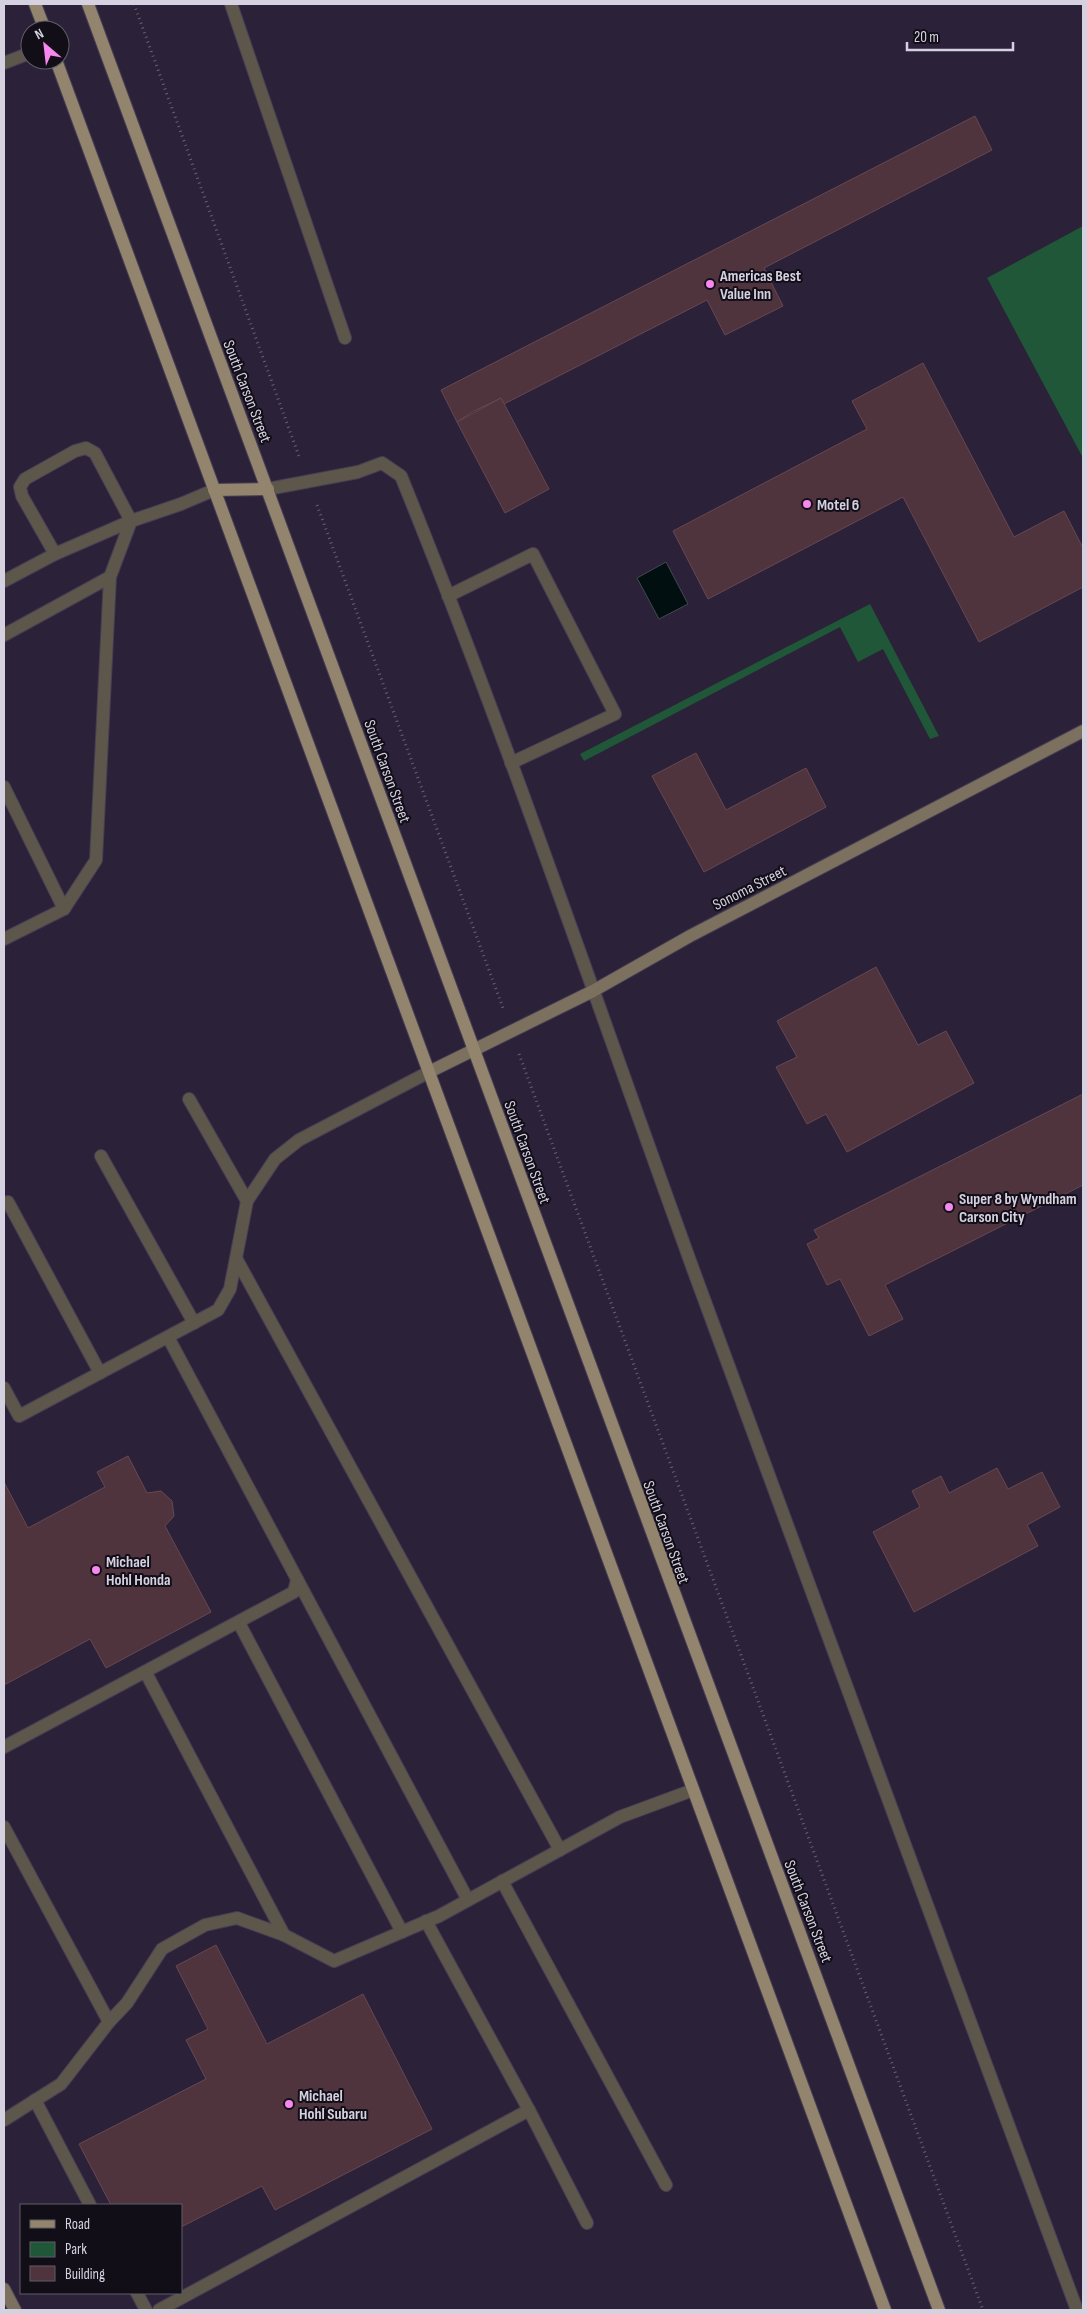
<svg xmlns="http://www.w3.org/2000/svg" width="1087" height="2314" font-family="'Sofia Sans Condensed',sans-serif">
<style>
.green{fill:#1f5738}
.water{fill:#020f10;stroke:#42494e}
.building{fill:#4f333d;stroke:#674852}
.lines{fill:none;stroke-linecap:round;stroke-linejoin:round}
.lane-casing{stroke:#463e54;stroke-width:14}
.street-casing{stroke:#463e54;stroke-width:14}
.secondary-casing{stroke:#463e54;stroke-width:14}
.primary-casing{stroke:#463e54;stroke-width:14}
.path{stroke:#686175;stroke-width:3;stroke-dasharray:1 4;stroke-linecap:butt}
.lane{stroke:#5d564b;stroke-width:12}
.street{stroke:#5d564b;stroke-width:12}
.secondary{stroke:#7c705f;stroke-width:12}
.primary{stroke:#93846e;stroke-width:12}
.poi-dot{fill:#f688ed;stroke:#120e18;stroke-width:2}
.labels{text-anchor:middle;stroke-width:4;stroke-linejoin:round;paint-order:stroke}
.poi-label{font-size:16px;font-weight:bold;fill:#d6d1e0;stroke:#120e18;text-anchor:start}
.street-label{font-size:16px;fill:#d6d1e0;stroke:#120e18}
</style>
<rect width="100%" height="100%" fill="#2b2239"/>
<g class="green">
<polygon points="1083,226 1083,458 987,278"/>
<polygon points="870,604 939,736 930,739 883,649 858,662 840,627 584,761 580,754"/>
</g>
<polygon class="water" points="666,562 688,604 659,619 637,578"/>
<g class="building">
<polygon points="975,116 992,150 764,268 783,306 725,335 707,300 504,404 501,398 472,412 457,422 441,390"/>
<polygon points="923,363 1014,537 1064,511 1083,548 1083,587 979,642 903,497 708,599 673,531 867,429 852,401"/>
<polygon points="501,398 549,489 505,513 457,422"/>
<polygon points="696,753 726,810 806,768 826,807 704,872 652,776"/>
<polygon points="876,967 918,1045 946,1031 974,1083 847,1152 826,1114 807,1124 776,1067 797,1057 777,1021"/>
<polygon points="1083,1094 1083,1185 885,1285 903,1319 869,1336 840,1279 827,1285 807,1244 819,1238 814,1230"/>
<polygon points="128,1456 147,1493 161,1491 172,1501 174,1516 165,1526 211,1612 106,1668 90,1639 4,1685 4,1482 28,1528 105,1487 97,1472"/>
<polygon points="997,1468 1008,1489 1042,1472 1060,1507 1027,1525 1038,1546 914,1612 873,1532 920,1507 912,1491 941,1476 949,1493"/>
<polygon points="216,1945 267,2044 363,1994 432,2129 275,2210 262,2186 181,2227 181,2205 111,2205 79,2144 206,2079 186,2040 208,2029 176,1966"/>
</g>
<g class="lines">
<g class="lane-casing">
<g id="lane">
<polyline points="4,63 30,53"/>
<polyline points="110,577 131,521 95,453 86,448 75,451 25,479 20,487 22,496 55,554 131,521 181,504 214,490"/>
<polyline points="4,581 55,554"/>
<polyline points="448,596 533,554 615,714 511,763"/>
<polyline points="4,635 110,577 96,860 64,909 4,939"/>
<polyline points="4,787 64,909"/>
<polyline points="189,1099 247,1201"/>
<polyline points="101,1156 194,1323"/>
<polyline points="8,1202 100,1373"/>
<polyline points="237,1260 560,1850"/>
<polyline points="4,1388 19,1416 218,1310 230,1289 247,1201 275,1159 299,1140 429,1072"/>
<polyline points="297,1579 468,1900"/>
<polyline points="239,1623 402,1932"/>
<polyline points="146,1673 284,1935"/>
<polyline points="4,1747 294,1592 297,1579 168,1337"/>
<polyline points="4,1827 109,2022"/>
<polyline points="502,1881 666,2185"/>
<polyline points="35,2100 90,2205"/>
<polyline points="529,2110 587,2223"/>
<polyline points="4,2120 61,2084 109,2022 127,2003 162,1949 205,1925 237,1918 284,1935 334,1961 439,1916 620,1817 693,1790"/>
<polyline points="137,2293 146,2310"/>
<polyline points="159,2310 529,2110 426,1921"/>
</g>
</g>
<g class="street-casing">
<g id="street">
<polyline points="231,4 345,338"/>
<path d="M268 489 358 472 382 463 401 476C507 737 597 1004 693 1269 819 1617 949 1963 1077 2310"/>
</g>
</g>
<g class="secondary-casing">
<g id="secondary">
<polyline points="429,1072 593,991 690,936 1083,731"/>
<polyline points="4,2289 15,2310"/>
</g>
</g>
<g class="primary-casing">
<g id="primary">
<polyline points="35,4 45,30"/>
<polyline points="88,4 939,2310"/>
<polyline points="56,60 885,2310"/>
<polyline points="214,490 268,489"/>
</g>
</g>
<g class="path">
<polyline points="134,4 300,459"/>
<polyline points="317,505 503,1008"/>
<polyline points="519,1054 983,2310"/>
</g>
<use href="#lane" class="lane"/>
<use href="#street" class="street"/>
<use href="#secondary" class="secondary"/>
<use href="#primary" class="primary"/>
</g>
<g class="poi-dot">
<circle cx="710" cy="284" r="5"/>
<circle cx="807" cy="504" r="5"/>
<circle cx="949" cy="1207" r="5"/>
<circle cx="96" cy="1570" r="5"/>
<circle cx="289" cy="2104" r="5"/>
</g>
<g class="labels">
<g class="poi-label">
<text x="720" y="281">Americas Best<tspan x="720" dy="18">Value Inn</tspan></text>
<text x="817" y="510">Motel 6</text>
<text x="959" y="1204">Super 8 by Wyndham<tspan x="959" dy="18">Carson City</tspan></text>
<text x="106" y="1567">Michael<tspan x="106" dy="18">Hohl Honda</tspan></text>
<text x="299" y="2101">Michael<tspan x="299" dy="18">Hohl Subaru</tspan></text>
</g>
<g class="street-label">
<text transform="translate(248 391) rotate(69)" y="6">South Carson Street</text>
<text transform="translate(388 771) rotate(70)" y="6">South Carson Street</text>
<text transform="translate(749 887) rotate(-27)" y="6">Sonoma Street</text>
<text transform="translate(528 1152) rotate(70)" y="6">South Carson Street</text>
<text transform="translate(667 1532) rotate(70)" y="6">South Carson Street</text>
<text transform="translate(809 1911) rotate(69)" y="6">South Carson Street</text>
</g>
</g>
<rect width="1087" height="2314" fill="none" stroke="#d6d1e0" stroke-width="10"/>
<rect x="20" y="2204" width="162" height="90" fill="#120e18" stroke="#605c68"/>
<rect x="30" y="2220" width="25" height="8" fill="#93846e" stroke="#605c68"/>
<text x="65" y="2229" font-size="15" fill="#d6d1e0">Road</text>
<rect x="30" y="2242" width="25" height="15" fill="#1f5738" stroke="#605c68"/>
<text x="65" y="2254" font-size="15" fill="#d6d1e0">Park</text>
<rect x="30" y="2266" width="25" height="15" fill="#4f333d" stroke="#605c68"/>
<text x="65" y="2279" font-size="15" fill="#d6d1e0">Building</text>
<g transform="translate(45 45) rotate(332)"><circle r="24" fill="#120e18" stroke="#605c68"/>
<path d="M0-4L9 19L0 12L-9 19Z" fill="#f688ed"/>
<text y="-8" font-size="14" font-weight="bold" text-anchor="middle" fill="#d6d1e0">N</text>
</g>
<path d="M907 42v8h106v-8" fill="none" stroke="#d6d1e0" stroke-width="2.5"/>
<text x="914" y="42" font-size="15" fill="#d6d1e0" stroke="#120e18" stroke-width="4" paint-order="stroke">20 m</text>
</svg>
